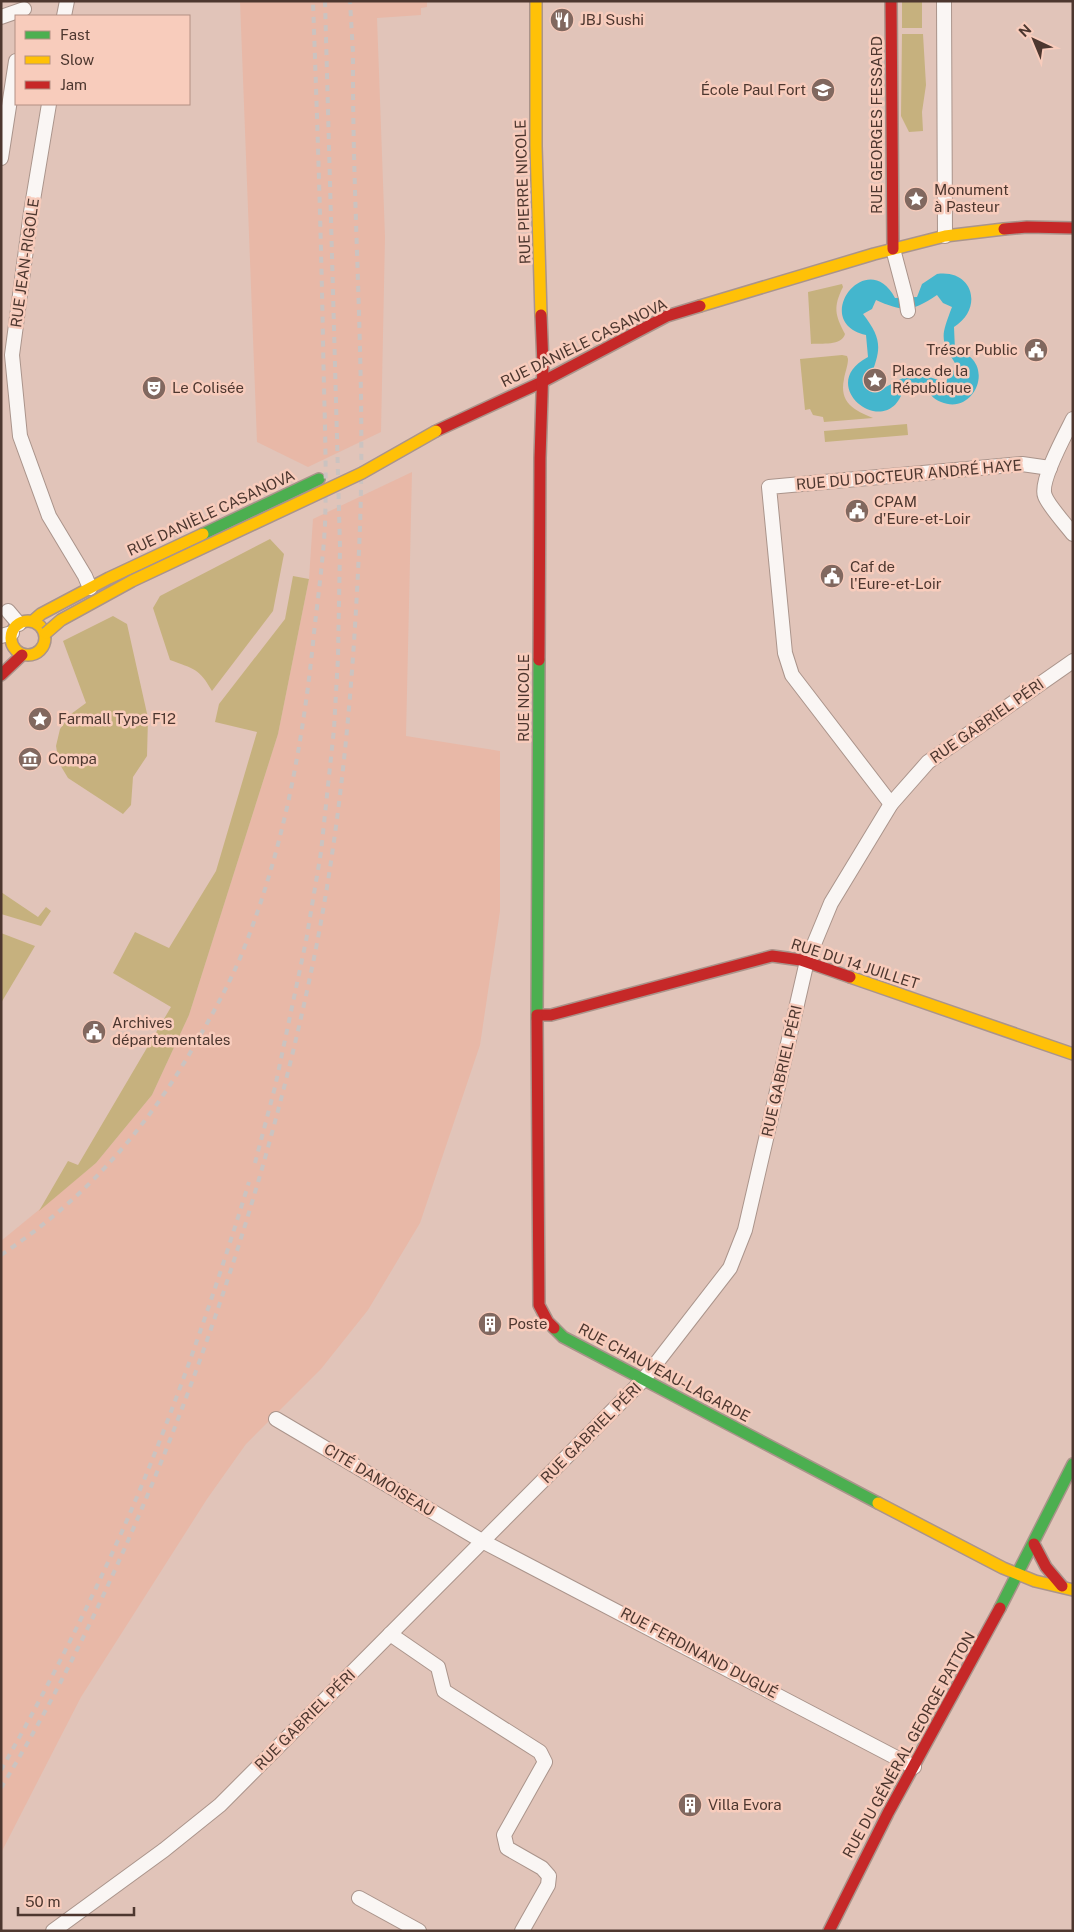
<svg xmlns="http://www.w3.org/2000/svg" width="1074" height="1932" font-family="'Public Sans',sans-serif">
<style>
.built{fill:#e8b8a7}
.green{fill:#c6b17e}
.water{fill:#44b6cd;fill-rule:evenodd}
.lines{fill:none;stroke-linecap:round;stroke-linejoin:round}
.street-casing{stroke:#aa948b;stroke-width:16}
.fast-casing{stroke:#aa948b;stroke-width:14}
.slow-casing{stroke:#aa948b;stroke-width:14}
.jam-casing{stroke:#aa948b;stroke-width:14}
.street{stroke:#faf6f4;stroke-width:14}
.fast{stroke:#4caf50;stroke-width:11}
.slow{stroke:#ffc107;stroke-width:11}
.jam{stroke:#c62828;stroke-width:11}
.rail{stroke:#cbc3c0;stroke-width:4;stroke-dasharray:6 6;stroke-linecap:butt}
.slow-bridge-casing{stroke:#aa948b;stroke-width:14;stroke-linecap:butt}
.slow-bridge{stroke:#ffc107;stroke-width:11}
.labels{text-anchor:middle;stroke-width:5;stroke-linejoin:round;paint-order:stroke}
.poi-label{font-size:15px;fill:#4d372f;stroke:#f8ccbc;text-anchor:start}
.street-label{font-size:15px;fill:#4d372f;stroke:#f8ccbc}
</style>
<rect width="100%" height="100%" fill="#e1c4b9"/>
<g class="built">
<polygon points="240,1 427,1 427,7 421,8 421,15 377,18 385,237 381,432 308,467 257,442"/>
<polygon points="412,472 406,736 500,751 500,911 480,1045 420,1223 368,1310 321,1369 246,1444 207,1499 81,1697 1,1853 1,1241 96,1163 152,1095 189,1015 278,734 309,579 313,519"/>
</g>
<g class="green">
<rect x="902" y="1" width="20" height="27"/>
<polygon points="902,34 923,34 926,85 922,112 923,131 909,132 901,116"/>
<path d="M842 284 843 287C833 307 835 315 845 334 842 346 821 343 811 344L808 292Z"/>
<path d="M842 355 847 356 848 359C848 366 845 372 844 379 839 403 854 410 873 418L824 422 823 417 813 415 810 409 805 410 800 359Z"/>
<polygon points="907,424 908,435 825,442 824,431"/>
<path d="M270 539 284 554 273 611 212 691C199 668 194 669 170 660L153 608 160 596Z"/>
<polygon points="293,576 309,579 278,734 189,1015 152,1095 96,1163 39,1211 68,1161 78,1165 171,1007 113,973 135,932 169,948 216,871 257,732 215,722 219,704 285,619"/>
<polygon points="113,616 127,624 148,718 147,756 133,777 131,805 123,814 68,778 59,763 56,746 60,729 71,714 86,703 63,641"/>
<polygon points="1,892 38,917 46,907 51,911 41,926 1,914"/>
<polygon points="1,933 35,946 1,1003"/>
</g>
<path class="water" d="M937 274C973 269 984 308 954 327L955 350C998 359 976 417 941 402 933 399 928 393 926 385L904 387C890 445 812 386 868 357L866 335C809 322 867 245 895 298L917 297 922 284ZM937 295 943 303 952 307C940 339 940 339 958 368L949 373 946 383C916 371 912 372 884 388L878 381 870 378C881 349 883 340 863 314L872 309 876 300C903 312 912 312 937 295Z"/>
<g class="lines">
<g class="street-casing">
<g id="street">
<polyline points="944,1 945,236"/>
<polyline points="64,16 67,1"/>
<polyline points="1,17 24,9"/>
<polyline points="49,104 31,212 12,355 20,436 49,516 85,576 90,588"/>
<polyline points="1,158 16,61"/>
<polyline points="893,249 906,298 908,311"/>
<path d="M1073 419C1066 433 1039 482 1045 496 1048 505 1066 525 1073 534"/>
<polyline points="8,611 19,624"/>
<polyline points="1,636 12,633"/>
<polyline points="891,804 792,675 785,653 769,487 1022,464 1050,468"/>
<polyline points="276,1419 482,1541 914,1767"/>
<polyline points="390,1634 438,1667 444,1691 540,1752 545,1762 504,1835 507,1848 542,1868 549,1876 548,1885 522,1931"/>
<polyline points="359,1898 419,1931"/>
<polyline points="53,1931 164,1850 220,1805 644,1379 730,1268 745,1230 807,961 831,903 891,804 928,762 1073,661"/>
</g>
</g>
<g class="fast-casing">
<g id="fast">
<polyline points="203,534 319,479"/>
<polyline points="537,1018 539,660"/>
<polyline points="554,1328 563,1337 878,1503"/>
<polyline points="1000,1608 1073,1464"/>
</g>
</g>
<g class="slow-casing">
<g id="slow">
<polyline points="536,1 536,146 541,315"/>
<polyline points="700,306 874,254 945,236 1004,229"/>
<circle cx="28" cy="638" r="17"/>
<polyline points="33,621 41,614 109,578 203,534"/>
<polyline points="850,977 1073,1054"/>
<polyline points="878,1503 1003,1568 1035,1581 1073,1590"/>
</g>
</g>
<g class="jam-casing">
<g id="jam">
<polyline points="891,1 893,249"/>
<polyline points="1004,229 1027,227 1073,228"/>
<polyline points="436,431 542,382 667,316 700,306"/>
<polyline points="539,660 540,458 543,365 541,315"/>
<polyline points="1,675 22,655"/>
<polyline points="537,1015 551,1015 772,956 801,960 850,977"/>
<polyline points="537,1018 539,1305 548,1322 554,1328"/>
<polyline points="1034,1544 1046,1567 1062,1586"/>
<polyline points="829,1931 888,1813 1000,1608"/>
</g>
</g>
<use href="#street" class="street"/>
<use href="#fast" class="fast"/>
<use href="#slow" class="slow"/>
<use href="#jam" class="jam"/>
<g class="rail">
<polyline points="255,1163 275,1087 306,941 321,852 334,729 338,657 340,547 325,1"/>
<path d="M1 1255C82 1201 141 1136 190 1053 207 1024 224 994 238 963 282 858 303 746 314 633 318 597 323 561 325 525 327 464 324 402 323 341 321 228 317 115 313 1"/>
<path d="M1 1770C46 1691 87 1610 124 1527 173 1415 213 1299 249 1182"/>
<path d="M1 1788C65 1683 118 1569 164 1455 227 1296 278 1131 313 963 341 827 353 688 359 550 367 384 352 218 353 53L350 1"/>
</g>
<g class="slow-bridge-casing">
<polyline id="slow-bridge" points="46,633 61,620 132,581 362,473 436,431"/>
</g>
<use href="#slow-bridge" class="slow-bridge"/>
</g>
<defs>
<g id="restaurant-disc" transform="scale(1.25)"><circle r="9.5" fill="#81685f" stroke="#f8ccbc"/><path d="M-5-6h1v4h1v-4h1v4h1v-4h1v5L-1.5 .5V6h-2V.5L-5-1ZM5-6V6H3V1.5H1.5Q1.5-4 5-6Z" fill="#fff"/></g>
<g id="school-disc" transform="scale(1.25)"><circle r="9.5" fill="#81685f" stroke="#f8ccbc"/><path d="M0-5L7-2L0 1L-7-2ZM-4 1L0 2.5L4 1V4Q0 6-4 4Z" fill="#fff"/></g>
<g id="sight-disc" transform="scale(1.25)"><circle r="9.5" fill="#81685f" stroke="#f8ccbc"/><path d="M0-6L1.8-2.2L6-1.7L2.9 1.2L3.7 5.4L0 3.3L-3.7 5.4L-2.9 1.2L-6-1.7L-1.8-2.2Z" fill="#fff"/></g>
<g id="civic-disc" transform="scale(1.25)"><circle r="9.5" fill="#81685f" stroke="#f8ccbc"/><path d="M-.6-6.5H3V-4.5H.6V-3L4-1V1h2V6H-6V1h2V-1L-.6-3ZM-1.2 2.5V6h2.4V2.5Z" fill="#fff"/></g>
<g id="theatre-disc" transform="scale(1.25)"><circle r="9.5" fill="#81685f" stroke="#f8ccbc"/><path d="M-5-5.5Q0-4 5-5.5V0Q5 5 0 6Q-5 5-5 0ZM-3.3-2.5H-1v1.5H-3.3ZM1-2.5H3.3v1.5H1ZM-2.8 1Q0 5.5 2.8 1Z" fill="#fff"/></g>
<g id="museum-disc" transform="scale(1.25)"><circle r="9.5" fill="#81685f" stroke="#f8ccbc"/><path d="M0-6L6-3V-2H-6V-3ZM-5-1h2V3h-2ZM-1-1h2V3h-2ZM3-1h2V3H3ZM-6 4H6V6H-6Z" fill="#fff"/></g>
<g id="building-disc" transform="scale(1.25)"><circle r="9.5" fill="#81685f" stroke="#f8ccbc"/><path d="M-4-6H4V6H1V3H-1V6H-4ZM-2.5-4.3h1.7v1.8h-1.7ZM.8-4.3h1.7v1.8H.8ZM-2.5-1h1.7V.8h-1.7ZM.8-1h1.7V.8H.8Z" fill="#fff"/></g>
</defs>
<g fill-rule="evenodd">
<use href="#restaurant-disc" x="562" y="20"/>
<use href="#school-disc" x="823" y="90"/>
<use href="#sight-disc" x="916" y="199"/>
<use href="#civic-disc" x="1036" y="350"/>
<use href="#sight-disc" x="875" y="380"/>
<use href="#theatre-disc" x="154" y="388"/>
<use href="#civic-disc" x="857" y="511"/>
<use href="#civic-disc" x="832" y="576"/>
<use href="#sight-disc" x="40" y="719"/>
<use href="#museum-disc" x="30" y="759"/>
<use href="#civic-disc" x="94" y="1032"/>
<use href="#building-disc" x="490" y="1324"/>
<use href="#building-disc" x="690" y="1805"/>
</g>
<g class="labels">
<g class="poi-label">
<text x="580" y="25">JBJ Sushi</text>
<text x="806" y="95" text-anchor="end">École Paul Fort</text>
<text x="934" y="195">Monument<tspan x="934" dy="17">à Pasteur</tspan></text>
<text x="1018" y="355" text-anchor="end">Trésor Public</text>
<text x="892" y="376">Place de la<tspan x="892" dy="17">République</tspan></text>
<text x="172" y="393">Le Colisée</text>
<text x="874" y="507">CPAM<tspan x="874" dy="17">d'Eure-et-Loir</tspan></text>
<text x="850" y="572">Caf de<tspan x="850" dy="17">l'Eure-et-Loir</tspan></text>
<text x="58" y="724">Farmall Type F12</text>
<text x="48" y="764">Compa</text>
<text x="112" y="1028">Archives<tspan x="112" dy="17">départementales</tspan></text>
<text x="508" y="1329">Poste</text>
<text x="708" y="1810">Villa Evora</text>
</g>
<g class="street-label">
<text transform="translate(877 125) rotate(-90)" y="5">RUE GEORGES FESSARD</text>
<text transform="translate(523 192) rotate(-92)" y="5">RUE PIERRE NICOLE</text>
<text transform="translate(25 263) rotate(-82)" y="5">RUE JEAN-RIGOLE</text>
<text transform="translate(584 343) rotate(-26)" y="5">RUE DANIÈLE CASANOVA</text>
<text transform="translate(909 475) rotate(-5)" y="5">RUE DU DOCTEUR ANDRÉ HAYE</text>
<text transform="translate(211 513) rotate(-25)" y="5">RUE DANIÈLE CASANOVA</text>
<text transform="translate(524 698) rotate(-90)" y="5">RUE NICOLE</text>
<text transform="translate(987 721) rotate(-35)" y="5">RUE GABRIEL PÉRI</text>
<text transform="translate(855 964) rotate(18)" y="5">RUE DU 14 JUILLET</text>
<text transform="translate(782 1071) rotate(-77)" y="5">RUE GABRIEL PÉRI</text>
<text transform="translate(664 1373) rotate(28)" y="5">RUE CHAUVEAU-LAGARDE</text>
<text transform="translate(591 1433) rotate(-45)" y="5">RUE GABRIEL PÉRI</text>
<text transform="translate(379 1480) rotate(31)" y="5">CITÉ DAMOISEAU</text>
<text transform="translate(699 1653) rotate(28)" y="5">RUE FERDINAND DUGUÉ</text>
<text transform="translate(305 1720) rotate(-45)" y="5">RUE GABRIEL PÉRI</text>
<text transform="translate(909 1745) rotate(-61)" y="5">RUE DU GÉNÉRAL GEORGE PATTON</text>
</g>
</g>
<rect width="1074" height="1932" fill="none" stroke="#4d372f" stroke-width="5"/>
<rect x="15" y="15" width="175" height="90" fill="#f8ccbc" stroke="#b49084"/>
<rect x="25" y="31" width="25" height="8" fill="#4caf50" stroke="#b49084"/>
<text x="60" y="40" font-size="15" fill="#4d372f">Fast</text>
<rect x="25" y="56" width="25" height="8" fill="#ffc107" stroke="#b49084"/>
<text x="60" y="65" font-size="15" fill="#4d372f">Slow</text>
<rect x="25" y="81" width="25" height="8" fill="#c62828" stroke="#b49084"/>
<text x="60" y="90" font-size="15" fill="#4d372f">Jam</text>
<g transform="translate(1034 40) rotate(316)" stroke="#f8ccbc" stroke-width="4" paint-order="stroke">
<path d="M0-4L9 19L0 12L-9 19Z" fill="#4d372f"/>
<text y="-8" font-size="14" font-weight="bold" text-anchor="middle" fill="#4d372f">N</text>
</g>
<path d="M18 1907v8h116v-8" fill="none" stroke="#4d372f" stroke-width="2.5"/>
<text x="25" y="1907" font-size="15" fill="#4d372f" stroke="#f8ccbc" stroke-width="4" paint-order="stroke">50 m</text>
</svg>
